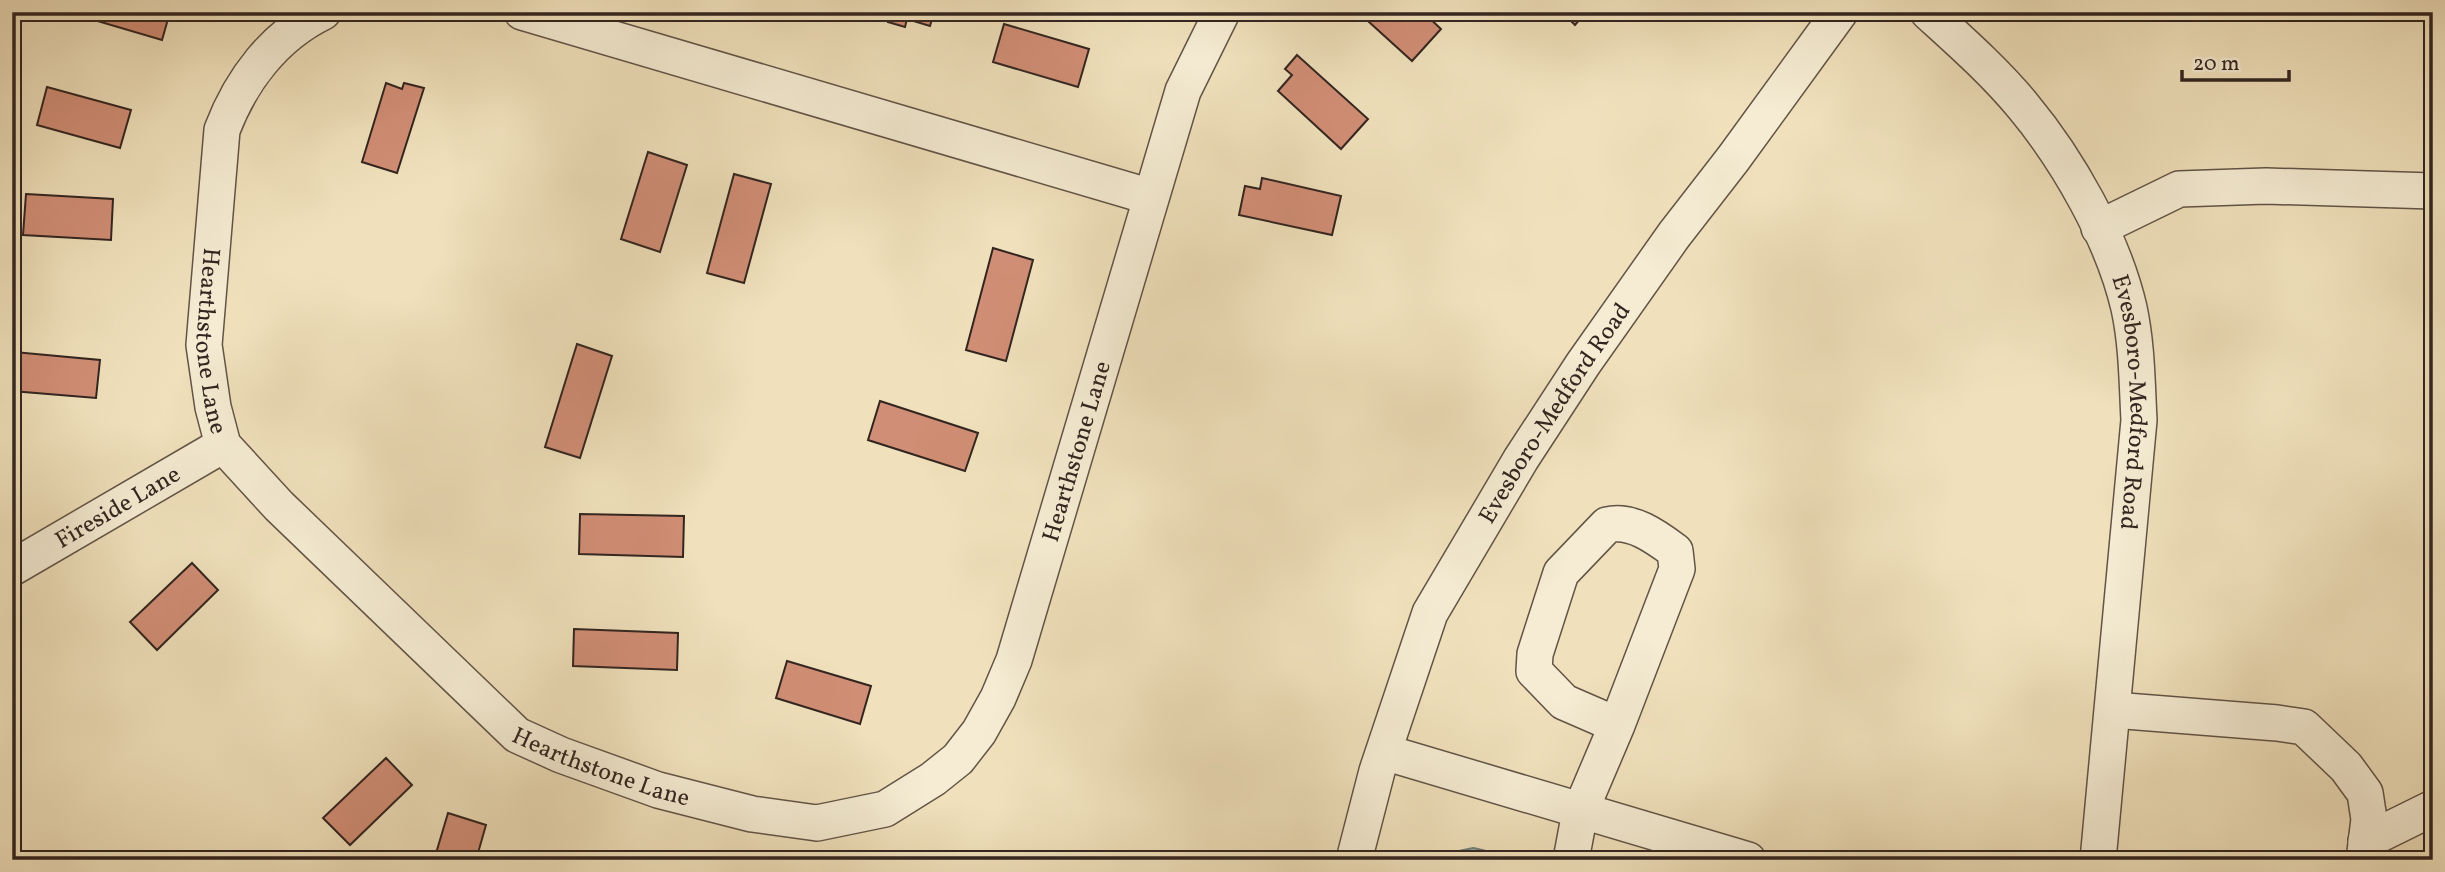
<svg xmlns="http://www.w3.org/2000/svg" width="2445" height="872" font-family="Vollkorn,serif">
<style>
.water{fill:#9cbcb8;stroke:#72807b;stroke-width:2}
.building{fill:#d18e76;stroke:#322520;stroke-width:2}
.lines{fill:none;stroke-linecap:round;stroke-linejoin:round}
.minor-casing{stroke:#625447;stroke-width:38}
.minor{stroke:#f5ecd3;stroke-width:35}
.labels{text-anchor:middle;stroke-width:7;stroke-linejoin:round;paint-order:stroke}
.street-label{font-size:24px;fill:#322520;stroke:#f5ecd3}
</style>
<rect width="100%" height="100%" fill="#f0e1bc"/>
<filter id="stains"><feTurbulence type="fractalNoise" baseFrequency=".00286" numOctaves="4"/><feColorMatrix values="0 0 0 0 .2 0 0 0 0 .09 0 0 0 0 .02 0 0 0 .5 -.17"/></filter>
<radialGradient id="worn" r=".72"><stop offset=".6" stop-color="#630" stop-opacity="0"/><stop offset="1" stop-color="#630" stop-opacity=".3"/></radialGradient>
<path class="water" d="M1473 848C1483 850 1490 850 1496 860H1438L1445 854Z"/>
<g class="building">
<polygon points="67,12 170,12 162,40"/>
<polygon points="891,12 934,12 930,26 907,19 905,27 888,22"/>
<polygon points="1358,12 1423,12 1441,29 1412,61"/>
<polygon points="1562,12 1586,12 1575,25"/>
<polygon points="1004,24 1089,49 1078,87 993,62"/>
<polygon points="1297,55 1368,119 1341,149 1278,91 1292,75 1285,69"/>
<polygon points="386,83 402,89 404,83 424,88 397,173 362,162"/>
<polygon points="47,87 131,110 120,148 37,125"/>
<polygon points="648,152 687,165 660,252 621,239"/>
<polygon points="734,174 771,184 744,283 707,273"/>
<polygon points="1262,178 1341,196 1332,235 1239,215 1245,186 1260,189"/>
<polygon points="26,194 113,199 111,240 23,235"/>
<polygon points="993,248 1033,260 1006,361 966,350"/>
<polygon points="577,344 612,356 580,458 545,447"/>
<polygon points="14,352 100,360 96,398 12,391"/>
<polygon points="880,401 978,433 965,471 868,440"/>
<polygon points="580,514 684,516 683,557 579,554"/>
<polygon points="192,563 218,590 157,650 130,622"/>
<polygon points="574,629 678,633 677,670 573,666"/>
<polygon points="787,661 871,686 860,724 776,698"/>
<polygon points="386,758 412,785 350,845 323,818"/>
<polygon points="448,813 486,825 476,860 434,860"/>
</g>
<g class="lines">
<g class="minor-casing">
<g id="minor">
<path id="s1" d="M323 12C274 36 241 80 222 130L204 345 213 407 223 445 279 506 517 735 561 755 658 790 752 814 817 823 885 809 933 779 958 759 979 732 998 698 1014 660 1183 91 1222 12"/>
<polyline points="522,12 1151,197"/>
<path id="s2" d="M1928 12C1961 42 1995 72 2023 106 2068 160 2113 239 2129 308 2137 345 2137 383 2139 420L2098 860"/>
<polyline points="2099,228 2179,189 2266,186 2433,191"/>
<path id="s3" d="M12 568 223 445"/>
<polyline points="2113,710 2277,723 2304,727 2346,767 2365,793 2369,819 2364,860"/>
<polyline points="1384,752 1748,860"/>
<polyline points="2366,841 2433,808"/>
<path id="s4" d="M1354 860 1377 771 1430 613 1521 459 1583 364 1674 235 1733 159 1840 12"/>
<path d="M1571 860 1580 812 1617 725 1677 569 1675 551C1656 537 1632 519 1607 525L1561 573 1535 654 1534 671 1564 702 1617 725"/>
</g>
</g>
<use href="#minor" class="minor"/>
</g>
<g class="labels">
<g class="street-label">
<text dy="8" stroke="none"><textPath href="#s1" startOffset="371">Hearthstone Lane</textPath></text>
<text dy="8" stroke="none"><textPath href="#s2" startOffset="458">Evesboro-Medford Road</textPath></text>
<text dy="8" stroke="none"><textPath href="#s4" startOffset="494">Evesboro-Medford Road</textPath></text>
<text dy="8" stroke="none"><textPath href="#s1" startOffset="1694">Hearthstone Lane</textPath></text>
<text dy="8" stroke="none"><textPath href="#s3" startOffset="122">Fireside Lane</textPath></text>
<text dy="8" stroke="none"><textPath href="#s1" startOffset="980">Hearthstone Lane</textPath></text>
</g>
</g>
<rect width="2445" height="872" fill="none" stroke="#f0e1bc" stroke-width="42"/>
<rect x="14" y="14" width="2417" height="844" fill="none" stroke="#322520" stroke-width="3.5"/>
<rect x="21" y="21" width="2403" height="830" fill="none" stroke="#322520" stroke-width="2"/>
<path d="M2182 70v10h107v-10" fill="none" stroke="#322520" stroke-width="3.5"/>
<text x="2193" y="70" font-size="21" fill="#322520" stroke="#f5ecd3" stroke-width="5" paint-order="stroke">20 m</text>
<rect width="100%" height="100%" filter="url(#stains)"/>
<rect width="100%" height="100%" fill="url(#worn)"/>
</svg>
